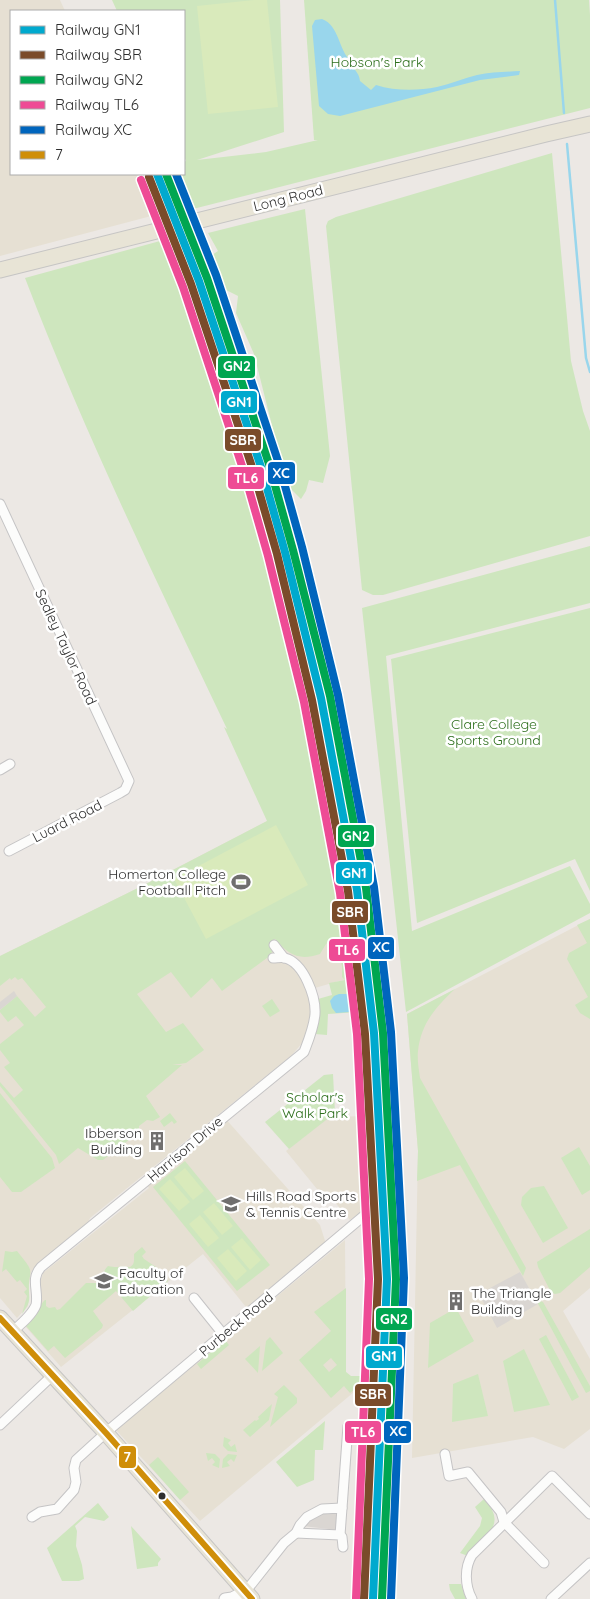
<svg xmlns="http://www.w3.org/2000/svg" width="590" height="1599" font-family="Quicksand,sans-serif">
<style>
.education{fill:#e6e0d3}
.green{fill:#cee6be;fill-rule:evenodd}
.pitch{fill:#d9eabb}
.plaza{fill:#dad6d2}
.water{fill:#99d6ec}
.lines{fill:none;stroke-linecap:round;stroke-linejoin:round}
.stream{stroke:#99d6ec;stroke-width:2.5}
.minor-casing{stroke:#c5c4c5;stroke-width:11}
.tertiary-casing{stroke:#c5c4c5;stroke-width:13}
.primary-casing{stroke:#c6c5c4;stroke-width:17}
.minor{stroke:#fcfcfb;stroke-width:9}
.tertiary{stroke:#fcfcfb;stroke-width:11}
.primary{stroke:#e8e4d6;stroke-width:15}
.bus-1-casing{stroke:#fff;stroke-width:10}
.bus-1{stroke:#cf8e09;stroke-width:6}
.rail-1-casing{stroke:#fff;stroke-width:11}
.rail-2-casing{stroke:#fff;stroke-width:11}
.rail-3-casing{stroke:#fff;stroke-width:11}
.rail-4-casing{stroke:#fff;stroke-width:11}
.rail-5-casing{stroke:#fff;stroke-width:11}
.rail-1{stroke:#00a9ce;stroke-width:8}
.rail-2{stroke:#7a4b2a;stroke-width:8}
.rail-3{stroke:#00a651;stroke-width:8}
.rail-4{stroke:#ee4b95;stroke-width:8}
.rail-5{stroke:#0065bd;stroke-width:8}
.bus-dot{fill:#2e2e2e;stroke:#fff;stroke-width:2}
.labels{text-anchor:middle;stroke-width:5;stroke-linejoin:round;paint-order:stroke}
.park-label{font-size:14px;fill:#2c6e1b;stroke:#fff}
.street-label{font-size:14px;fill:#2e2e2e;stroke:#fff}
.poi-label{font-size:14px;fill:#2e2e2e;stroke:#fff;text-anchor:start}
.line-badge{stroke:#fff;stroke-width:2}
.badge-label{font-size:14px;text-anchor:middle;font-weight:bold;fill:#fff}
</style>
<rect width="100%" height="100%" fill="#ece8e4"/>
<g class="education">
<polygon points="0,0 60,0 65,11 11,11 11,174 137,174 155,215 0,256"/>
<polygon points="328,793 357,979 339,981 308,990 312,1006 308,1030 303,1042 291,1056 90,1218 87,1225 42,1261 31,1272 29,1284 28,1306 17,1318 0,1298 0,956 142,886 267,821"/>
<polygon points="590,919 590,1288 563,1311 590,1359 590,1429 564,1449 533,1437 412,1458 418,1151 407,1014"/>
<polygon points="367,1116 372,1204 350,1220 333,1200 326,1200 286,1151 329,1117"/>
<polygon points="224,1117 320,1225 327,1247 250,1312 203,1254 61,1367 25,1326 43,1273 149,1188 145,1182"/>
<polygon points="345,1240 346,1372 354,1392 200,1521 116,1430"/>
</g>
<g class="green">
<polygon points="112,0 280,0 284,132 197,160 266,152 318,140 314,140 304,0 589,0 590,15 590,108 181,212 165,174 184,174 184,162 186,161 184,156 184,11 117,11"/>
<polygon points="552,153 571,361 583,411 590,431 590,536 383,595 373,595 362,590 326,226 328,221 336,217"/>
<polygon points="305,209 330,456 323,483 309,480 306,491 301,499 287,485 254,354 236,313 238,296 220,287 206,259 218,251 208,233"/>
<path d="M171 238 220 373 275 557 292 622 326 781H328L358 965 351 979H357L359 1012 328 1014 327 1035 315 1034 320 1012 318 999 332 995 329 983 345 980 342 977V966L334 939 326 944 320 954C299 961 289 955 275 939L270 943 273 948 271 955 222 991 212 978 191 998 171 972 137 994 166 1032 183 1023 204 1050 186 1063 172 1065H182L146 1096 160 1117 153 1121 147 1120 139 1126V1132L103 1160H98L78 1148 59 1164 56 1155 0 1086V1082L14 1098 23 1090 4 1067 10 1063 0 1050V1044L24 1025 16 1016 8 1022 0 1012V1010L17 996 35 1017 46 1007 22 978 18 980 15 977 11 980 10 978 0 986V956L142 886 267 821 224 727 227 729C156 580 84 432 25 278Z"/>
<polygon points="590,546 590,603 386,656 412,931 570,866 590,904 590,913 406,1012 362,608"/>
<polygon points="590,608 590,891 575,859 417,923 391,659"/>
<polygon points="590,919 590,1019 580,1013 575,1005 588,997 567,959 569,953 587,943 577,925"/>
<path d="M455 989C436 1007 421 1023 418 1051 417 1060 419 1070 420 1078L526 1268 523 1276 460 1165 417 1181 418 1151 407 1014Z"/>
<polygon points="272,999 280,1011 270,1017 262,1006"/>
<polygon points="333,1074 335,1113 289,1149 265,1122 324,1075"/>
<polygon points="0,1093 52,1158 55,1168 21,1192 12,1192 0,1177"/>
<polygon points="170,1113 177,1122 174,1124 172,1121 164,1127 160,1121"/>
<polygon points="579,1147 590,1166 590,1190 582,1195 561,1158"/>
<polygon points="185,1161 270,1265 237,1291 153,1187"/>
<polygon points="544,1186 568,1228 543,1243 521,1205 522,1197 531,1188"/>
<polygon points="590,1229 590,1267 560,1293 555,1294 551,1292 538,1267 537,1262"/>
<path d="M142 1247 146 1252 142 1256 144 1259 159 1269 168 1281 133 1311 116 1291 93 1311 103 1325 102 1328 65 1358 54 1346 48 1351 26 1326C31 1322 35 1317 38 1312 41 1307 41 1303 45 1300H46V1306L49 1308 55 1307 57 1310 60 1309 86 1283H98L100 1287 106 1284C103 1277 102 1272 108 1266 117 1268 122 1266 130 1267 135 1264 134 1260 134 1254Z"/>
<path d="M5 1251 12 1252 17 1251C21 1256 26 1262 29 1267 32 1273 29 1278 29 1283 28 1299 33 1299 22 1314L27 1296 24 1292 27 1289 20 1280 17 1282 6 1269 2 1272Z"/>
<path d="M346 1288V1372L351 1376H363L364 1382 350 1393 344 1386 331 1398 299 1360 331 1331 314 1312ZM331 1358 337 1365 329 1372 323 1365Z"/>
<polygon points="536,1300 543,1302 590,1386 590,1391 586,1393"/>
<polygon points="456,1308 474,1341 428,1368 430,1323"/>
<polygon points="546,1335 579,1397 572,1401 539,1339"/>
<polygon points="270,1337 283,1353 262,1371 266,1341"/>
<polygon points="225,1340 229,1345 201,1369 197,1364"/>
<polygon points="260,1346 258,1373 245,1359"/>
<polygon points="524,1349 550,1405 514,1412 503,1361"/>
<polygon points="478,1374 488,1416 452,1422 453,1384"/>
<polygon points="284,1385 297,1398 297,1403 270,1427 278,1397 274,1394"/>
<polygon points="272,1404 269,1420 250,1437 243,1430 255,1420 256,1421 259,1419 258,1417"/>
<polygon points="325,1421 323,1450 315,1450 314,1480 297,1487 276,1462"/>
<polygon points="224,1437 231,1440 228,1443 231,1447 235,1444 237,1452 228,1451 223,1446"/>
<polygon points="206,1453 215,1454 220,1459 219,1468 212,1465 215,1462 212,1458 208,1461"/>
<polygon points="228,1454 237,1455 234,1462 231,1459 227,1462 230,1466 222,1468 223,1459"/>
<polygon points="158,1457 189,1492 180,1500 149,1465"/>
<path d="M484 1499C508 1524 486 1536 468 1556L460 1553 480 1526 482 1518 475 1507Z"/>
<polygon points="98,1503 109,1517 104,1521 85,1517 75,1526 77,1531 76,1546 82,1565 84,1579 79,1581 62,1581 47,1548"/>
<polygon points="131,1526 161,1559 158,1563 158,1566 137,1569"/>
<polygon points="449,1584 461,1584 466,1599 455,1599 450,1590"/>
</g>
<g class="pitch">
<polygon points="254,0 267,0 278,107 208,114 197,6"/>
<polygon points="276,825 308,885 206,939 174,879"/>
<polygon points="185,1168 204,1191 193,1200 174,1177"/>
<polygon points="170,1179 190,1202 179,1211 159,1189"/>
<polygon points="214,1203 233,1226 222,1235 203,1212"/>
<polygon points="200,1215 219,1238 208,1247 189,1224"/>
<polygon points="242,1238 261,1260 250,1270 231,1247"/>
<polygon points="228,1249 247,1271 236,1281 217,1258"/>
</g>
<g class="plaza">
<polygon points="14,991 17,996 0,1010 0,1002"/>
<polygon points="520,1272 538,1304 497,1328 479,1294"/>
<polygon points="339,1510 338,1530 302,1526 314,1514"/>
</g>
<g class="water">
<path d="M322 19C340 26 338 50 351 61 353 71 359 71 360 81L371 90 376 85C395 91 417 91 437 87 451 84 464 78 477 75 491 72 506 72 520 71L519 75 480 80 340 116 328 114 319 106 312 26 315 20Z"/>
<polygon points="339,994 349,994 354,1000 355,1008 349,1012 336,1013 332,1008 330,1001 334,996"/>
</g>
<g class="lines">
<g class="stream">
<polyline points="555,0 564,113"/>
<polyline points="567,144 586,358 590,372"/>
</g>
<g class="minor-casing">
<g id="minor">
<polyline points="0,504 129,781 125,790 120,793 9,851"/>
<polyline points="0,770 10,764"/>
<polyline points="274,945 284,958"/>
<polyline points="194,1298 223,1334"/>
<path d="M13 1331C21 1324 32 1315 36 1305 39 1291 30 1279 41 1267L304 1052C309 1039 314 1027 315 1014 316 997 304 963 285 958 282 957 277 958 273 958"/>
<polyline points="0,1425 53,1375"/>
<polyline points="445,1454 449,1476 468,1472 501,1512 504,1522 544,1563"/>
<polyline points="342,1508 348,1426"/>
<polyline points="32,1517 40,1512 57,1509 74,1490 76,1482 74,1468 76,1460 110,1429 366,1214"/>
<polyline points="296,1533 340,1535 342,1537 343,1547"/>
<polyline points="246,1591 284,1543 296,1533 300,1525 307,1517 322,1509 342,1508 340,1535"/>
<path d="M472 1599C465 1586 464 1568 472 1555L552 1476 590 1514"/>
<polyline points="551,1599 590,1563"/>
</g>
</g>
<g class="tertiary-casing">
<polyline id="tertiary" points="225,1599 232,1598 246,1591"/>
</g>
<g class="primary-casing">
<g id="primary">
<polyline points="0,270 546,134 590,124"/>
<polyline points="0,1318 106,1433 252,1599"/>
</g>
</g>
<use href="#minor" class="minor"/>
<use href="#tertiary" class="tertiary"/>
<use href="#primary" class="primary"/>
<g class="bus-1-casing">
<polyline id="bus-1" points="0,1318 106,1433 252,1599"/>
</g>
<use href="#bus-1" class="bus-1"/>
<g class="rail-1-casing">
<polyline id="rail-1" points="157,174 199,281 261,467 285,552 321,698 357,890 374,1033 387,1279 373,1599"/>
</g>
<g class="rail-2-casing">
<polyline id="rail-2" points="149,177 191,284 253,470 277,554 312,700 348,891 365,1034 378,1279 364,1599"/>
</g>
<g class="rail-3-casing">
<polyline id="rail-3" points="166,174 207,278 269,464 293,550 330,696 366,888 383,1033 396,1279 382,1599"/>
</g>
<g class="rail-4-casing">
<polyline id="rail-4" points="141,180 183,287 244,472 268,556 304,702 340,893 357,1034 369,1279 356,1598"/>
</g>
<g class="rail-5-casing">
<polyline id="rail-5" points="176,174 216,275 278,461 302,547 338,695 374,887 391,1032 404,1278 391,1599"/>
</g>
<use href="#rail-1" class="rail-1"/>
<use href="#rail-2" class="rail-2"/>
<use href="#rail-3" class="rail-3"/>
<use href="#rail-4" class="rail-4"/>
<use href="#rail-5" class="rail-5"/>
</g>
<defs>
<g id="stadium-bare" transform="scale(1.5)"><path d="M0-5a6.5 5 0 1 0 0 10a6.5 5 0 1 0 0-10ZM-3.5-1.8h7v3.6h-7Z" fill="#706f6e" stroke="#fff" stroke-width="2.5" paint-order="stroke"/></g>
<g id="building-bare" transform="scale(1.5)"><path d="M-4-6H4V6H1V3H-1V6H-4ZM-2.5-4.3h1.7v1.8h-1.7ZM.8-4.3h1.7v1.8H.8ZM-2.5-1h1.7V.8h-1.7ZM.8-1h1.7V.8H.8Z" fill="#706f6e" stroke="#fff" stroke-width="2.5" paint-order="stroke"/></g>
<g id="university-bare" transform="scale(1.5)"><path d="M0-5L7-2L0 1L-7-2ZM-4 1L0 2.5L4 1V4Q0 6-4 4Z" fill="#706f6e" stroke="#fff" stroke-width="2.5" paint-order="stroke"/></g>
</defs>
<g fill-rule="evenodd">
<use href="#stadium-bare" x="241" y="882"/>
<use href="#building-bare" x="157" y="1141"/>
<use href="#university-bare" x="231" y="1204"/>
<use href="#university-bare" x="104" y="1281"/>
<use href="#building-bare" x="456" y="1301"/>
</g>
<circle class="bus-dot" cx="162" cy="1496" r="4.5"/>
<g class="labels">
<g class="park-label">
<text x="377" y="67">Hobson's Park</text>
<text x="494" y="729">Clare College<tspan x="494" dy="16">Sports Ground</tspan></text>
<text x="315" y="1102">Scholar's<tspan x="315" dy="16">Walk Park</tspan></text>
</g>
<g class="street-label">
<text transform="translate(288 198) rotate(-14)" y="5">Long Road</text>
<text transform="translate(66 647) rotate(65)" y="5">Sedley Taylor Road</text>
<text transform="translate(67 821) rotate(-27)" y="5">Luard Road</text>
<text transform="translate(185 1149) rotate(-40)" y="5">Harrison Drive</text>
<text transform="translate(236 1324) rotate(-40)" y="5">Purbeck Road</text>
</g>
<g class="poi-label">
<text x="226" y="879" text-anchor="end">Homerton College<tspan x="226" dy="16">Football Pitch</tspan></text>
<text x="142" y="1138" text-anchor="end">Ibberson<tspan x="142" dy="16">Building</tspan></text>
<text x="246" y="1201">Hills Road Sports<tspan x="246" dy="16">&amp; Tennis Centre</tspan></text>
<text x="119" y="1278">Faculty of<tspan x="119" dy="16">Education</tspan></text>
<text x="471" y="1298">The Triangle<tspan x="471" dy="16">Building</tspan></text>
</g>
</g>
<g class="line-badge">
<rect x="217" y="355" width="39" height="24" rx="5" fill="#00a651"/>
<rect x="220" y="390" width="38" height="24" rx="5" fill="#00a9ce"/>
<rect x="224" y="428" width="38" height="24" rx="5" fill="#7a4b2a"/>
<rect x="267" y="461" width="29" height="24" rx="5" fill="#0065bd"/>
<rect x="227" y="466" width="38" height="24" rx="5" fill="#ee4b95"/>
<rect x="337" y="824" width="38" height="24" rx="5" fill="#00a651"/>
<rect x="335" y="861" width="38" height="24" rx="5" fill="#00a9ce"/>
<rect x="331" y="900" width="38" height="24" rx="5" fill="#7a4b2a"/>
<rect x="367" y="936" width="28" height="24" rx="5" fill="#0065bd"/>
<rect x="328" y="938" width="38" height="24" rx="5" fill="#ee4b95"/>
<rect x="375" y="1307" width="38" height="24" rx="5" fill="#00a651"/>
<rect x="365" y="1345" width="38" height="24" rx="5" fill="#00a9ce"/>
<rect x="354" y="1383" width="38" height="24" rx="5" fill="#7a4b2a"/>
<rect x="383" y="1420" width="29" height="24" rx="5" fill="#0065bd"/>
<rect x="344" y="1420" width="38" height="24" rx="5" fill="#ee4b95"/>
<rect x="118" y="1445" width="19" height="24" rx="5" fill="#cf8e09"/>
</g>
<g class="badge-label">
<text x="237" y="371">GN2</text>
<text x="239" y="407">GN1</text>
<text x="243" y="445">SBR</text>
<text x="281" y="478">XC</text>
<text x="246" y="483">TL6</text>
<text x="356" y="841">GN2</text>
<text x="354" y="878">GN1</text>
<text x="350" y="917">SBR</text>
<text x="381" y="952">XC</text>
<text x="347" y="955">TL6</text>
<text x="394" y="1324">GN2</text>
<text x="384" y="1361">GN1</text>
<text x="373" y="1399">SBR</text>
<text x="398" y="1436">XC</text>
<text x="363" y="1437">TL6</text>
<text x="127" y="1462">7</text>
</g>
<rect x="10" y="10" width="175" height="165" fill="#ffffff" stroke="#ababab"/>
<rect x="20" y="26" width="25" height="8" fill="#00a9ce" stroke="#ababab"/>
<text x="55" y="35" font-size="15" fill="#2e2e2e">Railway GN1</text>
<rect x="20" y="51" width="25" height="8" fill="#7a4b2a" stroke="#ababab"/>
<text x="55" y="60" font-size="15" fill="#2e2e2e">Railway SBR</text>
<rect x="20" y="76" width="25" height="8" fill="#00a651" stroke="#ababab"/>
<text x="55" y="85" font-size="15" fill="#2e2e2e">Railway GN2</text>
<rect x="20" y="101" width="25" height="8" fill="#ee4b95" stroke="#ababab"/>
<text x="55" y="110" font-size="15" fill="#2e2e2e">Railway TL6</text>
<rect x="20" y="126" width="25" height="8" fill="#0065bd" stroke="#ababab"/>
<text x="55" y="135" font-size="15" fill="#2e2e2e">Railway XC</text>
<rect x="20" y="151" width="25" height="8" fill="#cf8e09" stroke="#ababab"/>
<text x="55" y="160" font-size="15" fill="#2e2e2e">7</text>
</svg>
